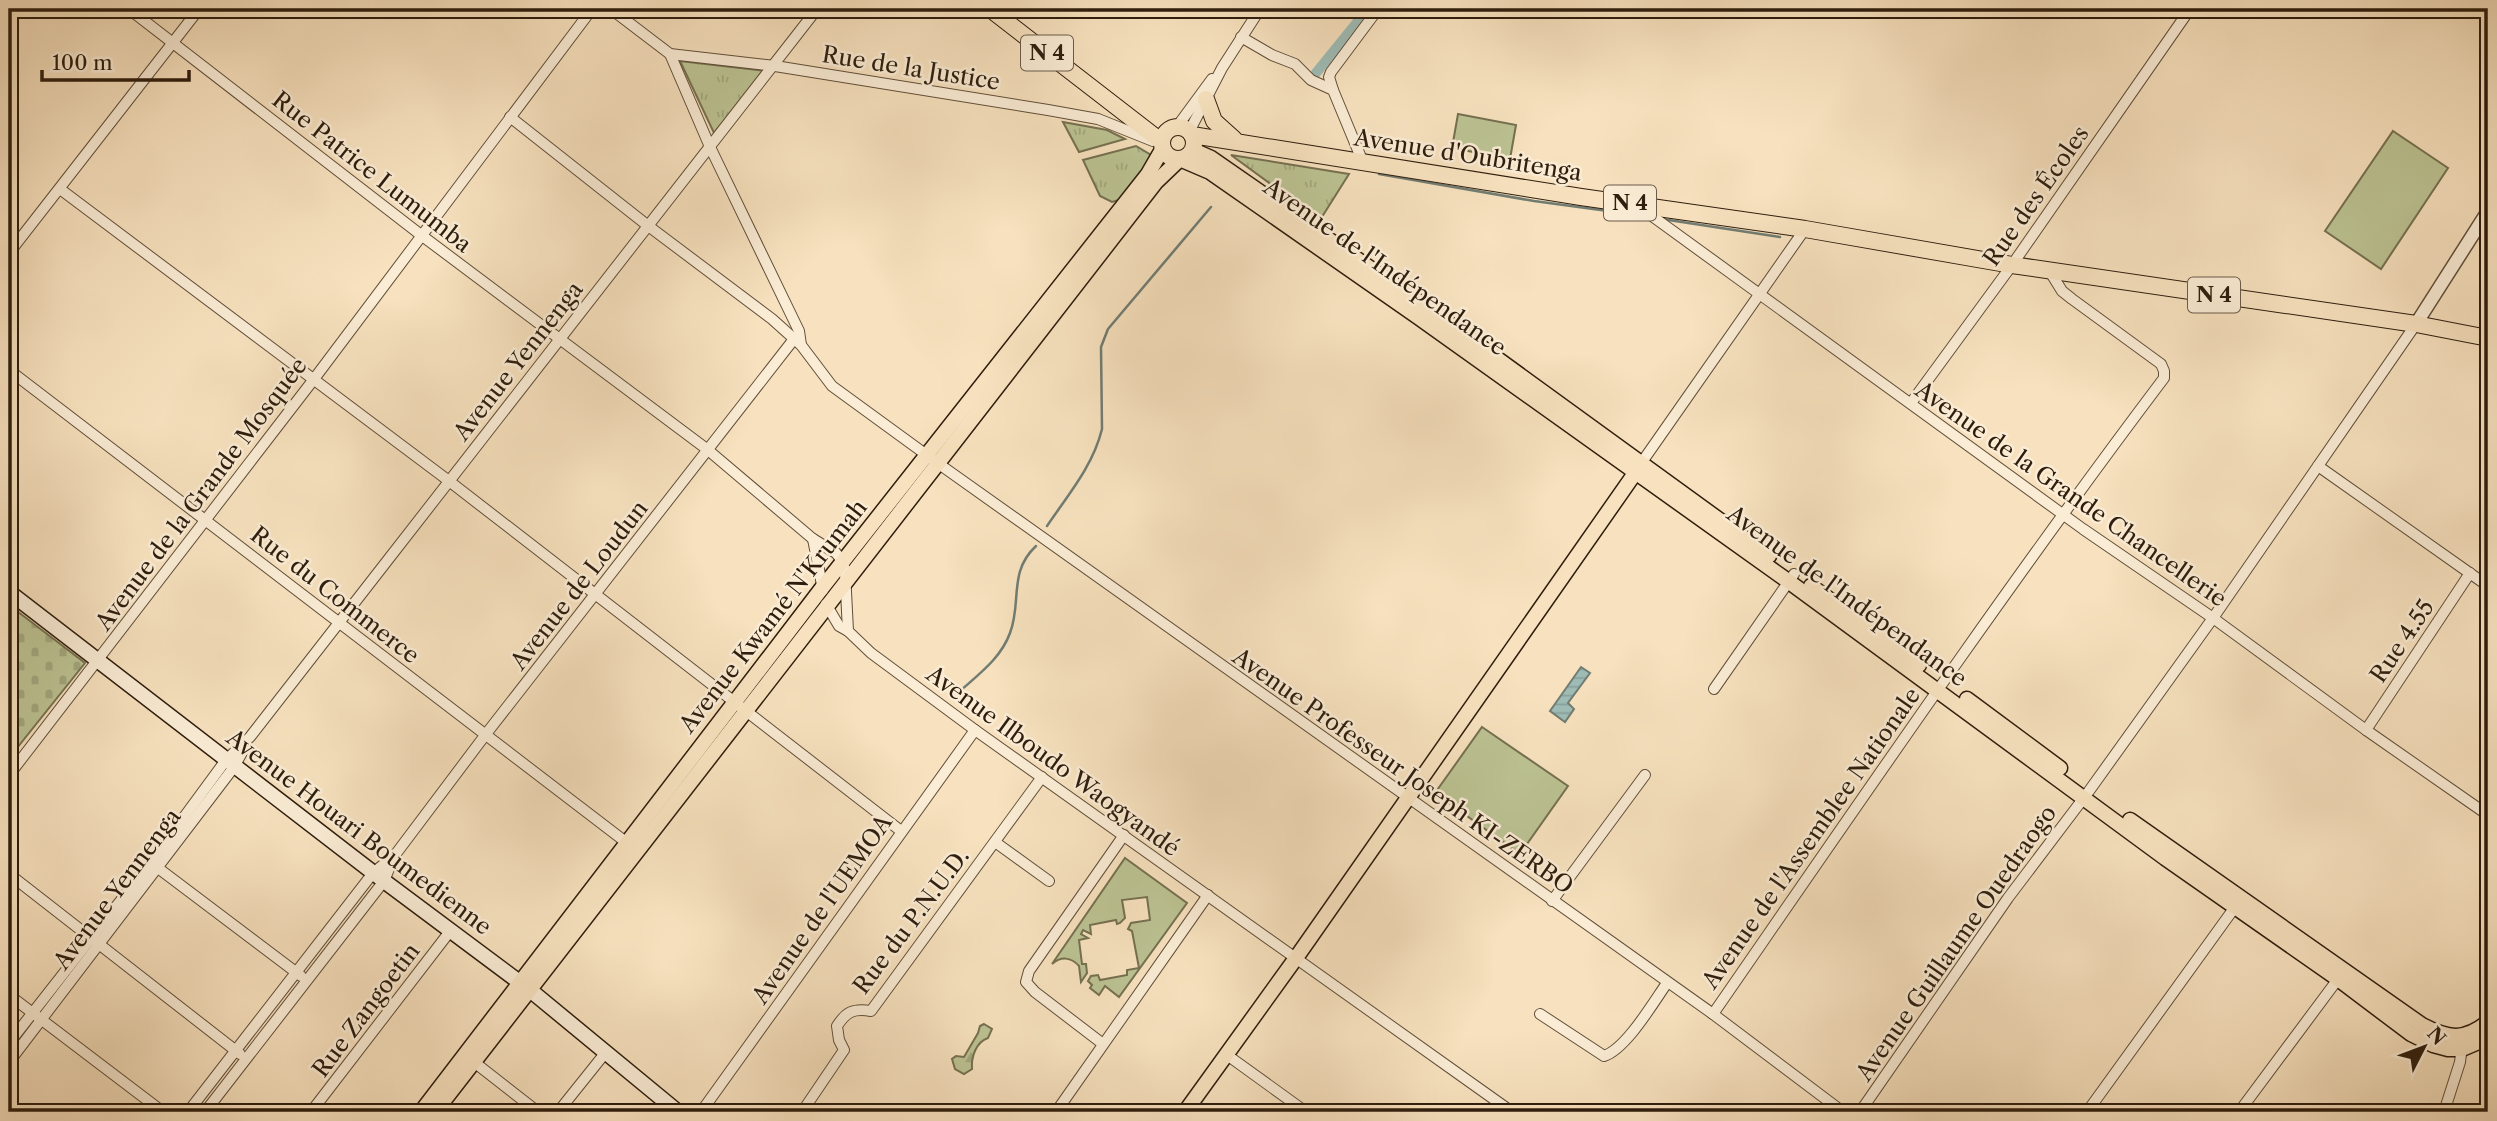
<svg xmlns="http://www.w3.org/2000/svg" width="2497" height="1121" font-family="'Libre Caslon Text',serif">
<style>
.green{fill:#bcc393;stroke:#757050;stroke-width:2}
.forest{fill:url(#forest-firs);stroke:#757050;stroke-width:2}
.cemetery{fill:url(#cemetery-stones);stroke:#757050;stroke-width:2}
.park{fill:url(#park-tufts);stroke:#757050;stroke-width:2}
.water{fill:url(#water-rules);stroke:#717c72;stroke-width:2}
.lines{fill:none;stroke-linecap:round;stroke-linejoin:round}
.stream{stroke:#717c72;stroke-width:2.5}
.canal{stroke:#9ebcb6;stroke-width:10}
.minor-casing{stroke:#604e39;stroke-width:12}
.tertiary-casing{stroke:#604e39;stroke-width:15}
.secondary-casing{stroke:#2e1d0d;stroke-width:17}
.primary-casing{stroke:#2e1d0d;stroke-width:17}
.trunk-casing{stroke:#2e1d0d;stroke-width:18}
.minor{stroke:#faecd5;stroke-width:10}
.tertiary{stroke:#faecd5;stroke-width:12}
.secondary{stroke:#faecd5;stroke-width:14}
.primary{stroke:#f7e1be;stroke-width:14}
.trunk{stroke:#f7e1be;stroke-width:16}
.labels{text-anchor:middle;stroke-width:5;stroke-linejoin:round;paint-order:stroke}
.shield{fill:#faecd5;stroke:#6b5b49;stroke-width:2}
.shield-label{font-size:21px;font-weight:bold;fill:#2e1d0d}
.street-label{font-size:23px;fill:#2e1d0d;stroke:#faecd5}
</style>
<defs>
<pattern id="forest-firs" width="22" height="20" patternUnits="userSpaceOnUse" patternTransform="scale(1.75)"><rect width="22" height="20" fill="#bcc393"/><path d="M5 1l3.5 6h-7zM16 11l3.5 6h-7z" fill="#a2a77e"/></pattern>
<pattern id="cemetery-stones" width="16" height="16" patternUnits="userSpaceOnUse" patternTransform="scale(1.75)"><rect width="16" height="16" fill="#bcc393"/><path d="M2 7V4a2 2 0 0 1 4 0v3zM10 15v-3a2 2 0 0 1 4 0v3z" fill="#a2a77e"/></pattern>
<pattern id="park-tufts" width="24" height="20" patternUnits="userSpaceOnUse" patternTransform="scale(1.75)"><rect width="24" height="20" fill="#bcc393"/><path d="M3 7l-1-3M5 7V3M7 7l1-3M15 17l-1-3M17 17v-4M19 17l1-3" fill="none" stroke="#a2a77e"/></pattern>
<pattern id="water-rules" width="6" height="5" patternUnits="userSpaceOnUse" patternTransform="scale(1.75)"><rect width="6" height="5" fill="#9ebcb6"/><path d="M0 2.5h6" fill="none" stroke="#88a19b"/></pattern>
</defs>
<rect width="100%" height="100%" fill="#f7e1be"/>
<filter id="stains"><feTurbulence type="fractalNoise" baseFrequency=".00286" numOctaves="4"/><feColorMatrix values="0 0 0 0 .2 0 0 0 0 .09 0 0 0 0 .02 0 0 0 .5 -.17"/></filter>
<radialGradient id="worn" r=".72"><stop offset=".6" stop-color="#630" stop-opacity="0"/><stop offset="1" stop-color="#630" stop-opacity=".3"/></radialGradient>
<g class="green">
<polygon points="1458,114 1516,125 1510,159 1452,148"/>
<polygon points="2393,131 2448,168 2381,269 2325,231"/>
<polygon points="1482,727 1568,786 1520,854 1435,793"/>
<path d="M1125 858 1187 903 1119 997 1105 986 1099 995 1090 988 1092 985 1088 981 1091 976 1098 975 1100 980 1127 975V970L1139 968 1132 931 1128 929 1131 923 1150 920 1147 897 1122 900 1125 918 1120 923 1117 924 1116 920 1090 925 1091 934 1083 930 1081 934 1088 938 1079 940 1082 964H1086L1087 973 1081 982 1079 966C1071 957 1061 956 1052 964Z"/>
</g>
<path class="forest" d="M984 1024 992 1029 988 1038C976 1042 971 1057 972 1069L964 1074 955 1069 952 1059 956 1056 964 1057 978 1033 980 1026Z"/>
<polygon class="cemetery" points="9,605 85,663 9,758"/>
<g class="park">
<polygon points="680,61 766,71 714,133"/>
<polygon points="1063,122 1107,130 1125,139 1079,152"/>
<polygon points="1136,146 1151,155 1145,168 1119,200 1112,202 1100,196 1083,160"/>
<polygon points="1231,155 1349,174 1320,220"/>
</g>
<polygon class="water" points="1581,667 1590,673 1568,703 1574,709 1565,722 1550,711"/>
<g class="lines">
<g class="stream">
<polyline points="1379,174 1534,201 1645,216"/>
<polyline points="1662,219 1780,237"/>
<path d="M1047 526C1068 495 1093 466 1102 429L1101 347 1108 329 1211 207"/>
<path d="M960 691C979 674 1001 658 1010 633 1022 602 1008 572 1036 546"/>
</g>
<polyline class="canal" points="1316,73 1368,9"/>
<g class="minor-casing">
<g id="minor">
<polyline points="129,9 421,235 708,450 813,539 836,553 843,562 845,572 848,631"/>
<polyline points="611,9 670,54 710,147 799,331 801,345"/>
<polyline points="1241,37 1272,55 1295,64 1311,80 1333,90 1362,160"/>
<polyline points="670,54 775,66 1048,110 1098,119 1153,141"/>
<polyline points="1333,90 1329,77 1331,72 1378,9"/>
<polyline points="510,117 647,225 772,319 801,345 832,386 939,464 1713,1014 1843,1112"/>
<polyline points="1176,128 1212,79"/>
<polyline points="1189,132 1222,68 1260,9"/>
<polyline points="60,189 449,481 901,831"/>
<polyline points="1641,208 2083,529 2213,618 2366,730 2488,815"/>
<polyline points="9,253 199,9"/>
<polyline points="9,370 631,846"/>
<polyline points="1911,403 2012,265 2190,9"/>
<polyline points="1642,462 1805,229"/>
<polyline points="2318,466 2488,586"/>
<polyline points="813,539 823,590"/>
<polyline points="826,604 839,626 848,631 871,653 975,730 1512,1112"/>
<polyline points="1714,689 1794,574"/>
<polyline points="2366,730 2470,573"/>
<polyline points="9,775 314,379 592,9"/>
<polyline points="995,842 1049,881"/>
<polyline points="154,865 301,976"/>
<polyline points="9,874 240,1054"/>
<polyline points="1552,901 1645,775"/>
<polyline points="9,995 163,1112"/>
<path d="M1540 1014 1604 1056C1626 1049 1653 1003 1667 983"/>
<path d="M1713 1014C1861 800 2007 586 2164 378V371L2161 364 2072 299 2062 291 2049 270"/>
<polyline points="9,1043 151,862 226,760 250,737 387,561 817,9"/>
<polyline points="1103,1044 1035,992 1026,982 1029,971 1124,835"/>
<polyline points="1227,1055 1306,1112"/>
<polyline points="9,1062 234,767 245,747"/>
<polyline points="474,1062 538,1112"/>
<polyline points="188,1112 373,873 395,855 486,734 794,339"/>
<polyline points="205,1112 384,881 393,859"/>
<polyline points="311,1112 451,930"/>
<polyline points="558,1112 606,1052"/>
<polyline points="701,1112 975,730"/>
<path d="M802 1112 844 1050 839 1040 837 1026C846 1012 853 1008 871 1011L1042 777"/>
<polyline points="1056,1112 1208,895"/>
<polyline points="1860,1112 2008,898 2089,791 2213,618 2416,324"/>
<polyline points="2087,1112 2235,907"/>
<polyline points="2239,1112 2338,979"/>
<polyline points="2444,1112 2460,1062 2462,1046"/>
</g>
</g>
<g class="tertiary-casing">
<polyline id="tertiary" points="2416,324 2488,211"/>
</g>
<g class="secondary-casing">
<polyline id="secondary" points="9,592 384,881 530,990 678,1112"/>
</g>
<g class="primary-casing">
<g id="primary">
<polyline points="1193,150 1211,158 1426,307 1769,556"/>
<polyline points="1182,160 1210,172 1418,317 1788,581 2165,858 2338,979 2411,1034 2433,1045 2448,1049 2462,1049 2488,1038"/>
<polyline points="1811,586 1919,665"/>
<polyline points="1967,699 2060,768"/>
<path d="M2130 820 2422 1025C2449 1039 2464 1041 2488 1022"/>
<polyline points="421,1112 822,588 1148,174 1163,148"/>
<polyline points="435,1112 1156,182 1179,160"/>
<polyline points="1185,1112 1296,958 1640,466"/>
</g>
</g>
<g class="trunk-casing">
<g id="trunk">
<polyline points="990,9 1162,142"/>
<polyline points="1206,99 1214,121 1234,139"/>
<circle cx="1178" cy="143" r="16"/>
<polyline points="1192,135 1581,197 1805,229 2012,265 2416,324 2488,338"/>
</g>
</g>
<use href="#minor" class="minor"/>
<use href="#tertiary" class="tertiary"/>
<use href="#secondary" class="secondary"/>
<use href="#primary" class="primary"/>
<use href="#trunk" class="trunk"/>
</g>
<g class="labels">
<g class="shield">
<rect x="1021" y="35.5" width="52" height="35" rx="5"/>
<rect x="1604" y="185.5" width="52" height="35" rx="5"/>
<rect x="2188" y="277.5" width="52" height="35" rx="5"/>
</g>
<g class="shield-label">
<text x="1047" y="60">N 4</text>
<text x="1630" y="210">N 4</text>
<text x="2214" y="302">N 4</text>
</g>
<g class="street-label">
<text transform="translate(911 68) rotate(9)" y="8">Rue de la Justice</text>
<text transform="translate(1468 155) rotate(9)" y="8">Avenue d'Oubritenga</text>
<text transform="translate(372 172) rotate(38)" y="8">Rue Patrice Lumumba</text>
<text transform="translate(2036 196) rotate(-55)" y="8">Rue des Écoles</text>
<text transform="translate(1385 267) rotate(35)" y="8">Avenue de l'Indépendance</text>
<text transform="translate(518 361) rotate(-52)" y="8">Avenue Yennenga</text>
<text transform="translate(201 494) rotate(-53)" y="8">Avenue de la Grande Mosquée</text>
<text transform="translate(2071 494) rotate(35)" y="8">Avenue de la Grande Chancellerie</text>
<text transform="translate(579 585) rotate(-52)" y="8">Avenue de Loudun</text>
<text transform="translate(335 595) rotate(38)" y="8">Rue du Commerce</text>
<text transform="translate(1847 596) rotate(36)" y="8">Avenue de l'Indépendance</text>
<text transform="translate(773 616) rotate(-52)" y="8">Avenue Kwamé N'Krumah</text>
<text transform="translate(2402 641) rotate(-56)" y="8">Rue 4.55</text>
<text transform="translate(1053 761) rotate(36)" y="8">Avenue Ilboudo Waogyandé</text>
<text transform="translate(1403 771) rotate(35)" y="8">Avenue Professeur Joseph KI-ZERBO</text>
<text transform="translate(359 832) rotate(37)" y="8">Avenue Houari Boumedienne</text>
<text transform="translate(1811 838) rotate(-55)" y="8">Avenue de l'Assemblee Nationale</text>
<text transform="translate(117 889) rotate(-53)" y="8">Avenue Yennenga</text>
<text transform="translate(822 909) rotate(-55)" y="8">Avenue de l'UEMOA</text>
<text transform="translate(911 921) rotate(-53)" y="8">Rue du P.N.U.D.</text>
<text transform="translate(1956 943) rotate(-55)" y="8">Avenue Guillaume Ouedraogo</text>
<text transform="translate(366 1010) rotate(-53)" y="8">Rue Zangoetin</text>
</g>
</g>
<rect width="2497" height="1121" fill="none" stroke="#f7e1be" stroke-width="35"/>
<rect x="10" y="10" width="2476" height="1100" fill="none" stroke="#2e1d0d" stroke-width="3.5"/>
<rect x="18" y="18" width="2462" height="1086" fill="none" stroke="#2e1d0d" stroke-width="2"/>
<g transform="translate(2424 1047) rotate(48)" stroke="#faecd5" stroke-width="5" paint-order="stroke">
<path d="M0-5L12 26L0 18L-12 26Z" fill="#2e1d0d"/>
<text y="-10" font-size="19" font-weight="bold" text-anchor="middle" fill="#2e1d0d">N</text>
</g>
<path d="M42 70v10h147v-10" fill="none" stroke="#2e1d0d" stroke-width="3.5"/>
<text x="52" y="70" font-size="21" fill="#2e1d0d" stroke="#faecd5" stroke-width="5" paint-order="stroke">100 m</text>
<rect width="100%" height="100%" filter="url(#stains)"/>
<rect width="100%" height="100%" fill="url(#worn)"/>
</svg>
